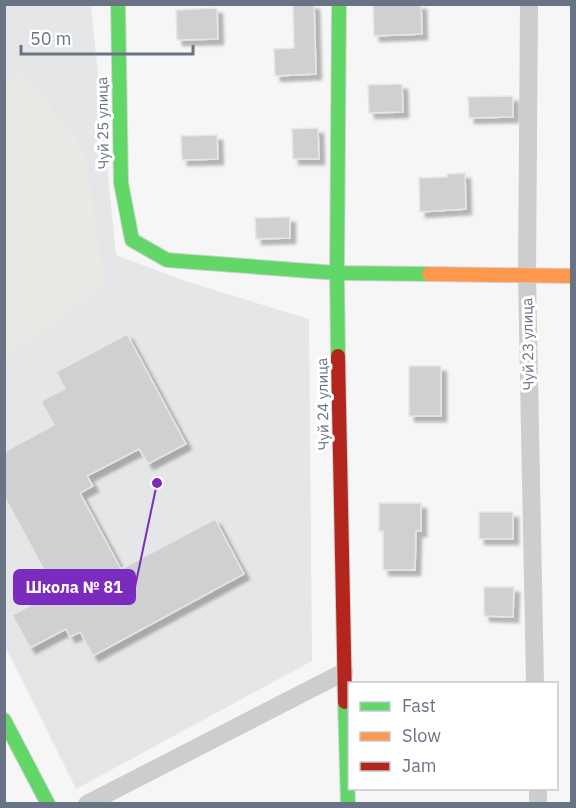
<svg xmlns="http://www.w3.org/2000/svg" width="576" height="808" font-family="'IBM Plex Sans',sans-serif">
<style>
.built{fill:#e5e6e7}
.green{fill:#e6e9e4}
.building{fill:#ced0d1;stroke:#e6e6e6;stroke-width:1.5;filter:url(#shadow)}
.lines{fill:none;stroke-linecap:round;stroke-linejoin:round}
.fast-casing{stroke:#d2d3d4;stroke-width:16}
.slow-casing{stroke:#d2d3d4;stroke-width:16}
.jam-casing{stroke:#d2d3d4;stroke-width:16}
.street{stroke:#cccdcf;stroke-width:18}
.fast{stroke:#63d668;stroke-width:14}
.slow{stroke:#ff974d;stroke-width:14}
.jam{stroke:#b3261e;stroke-width:14}
.labels{text-anchor:middle;stroke-width:6;stroke-linejoin:round;paint-order:stroke}
.street-label{font-size:15px;fill:#687484;stroke:#fff}
.leader{fill:none;stroke:#7b2cbf;stroke-width:2}
.callout-dot{fill:#7b2cbf;stroke:#fff;stroke-width:2}
.callout{fill:#7b2cbf;stroke:#7b2cbf;stroke-width:2}
.callout-label{font-size:16px;text-anchor:middle;font-weight:bold;fill:#fff}
</style>
<defs>
<filter id="shadow"><feDropShadow dx="5.5" dy="5.5" stdDeviation="1.5" flood-color="#0004"/></filter>
</defs>
<rect width="100%" height="100%" fill="#f6f6f6"/>
<polygon class="built" points="5,5 91,5 116,255 185,281 309,319 312,661 76,789 5,646"/>
<polygon class="green" points="22,69 85,151 105,287 5,359 5,81"/>
<g class="building">
<polygon points="293,4 314,4 316,74 275,76 274,49 294,48"/>
<polygon points="373,4 421,4 422,34 374,36"/>
<polygon points="217,8 218,39 177,40 176,10"/>
<polygon points="402,84 403,112 369,113 368,85"/>
<polygon points="513,96 513,117 469,118 468,97"/>
<polygon points="318,128 319,159 293,159 292,129"/>
<polygon points="217,135 218,159 182,160 181,136"/>
<polygon points="465,173 466,209 420,212 419,178 447,177 447,174"/>
<polygon points="290,217 290,238 256,239 255,218"/>
<polygon points="127,334 186,444 148,464 139,449 87,476 93,486 80,493 121,569 215,519 244,574 93,656 80,632 70,637 66,629 30,648 12,615 48,596 45,591 53,587 4,496 4,452 54,425 41,401 65,389 56,372"/>
<rect x="409" y="366" width="32" height="50"/>
<polygon points="379,503 421,503 421,531 416,531 415,570 383,570 383,531 379,531"/>
<rect x="479" y="512" width="34" height="27"/>
<polygon points="484,587 514,587 513,617 484,616"/>
</g>
<g class="lines">
<g class="fast-casing">
<g id="fast">
<polyline points="118,4 121,183 132,240 167,260 337,273 429,274"/>
<polyline points="338,356 337,273 339,4"/>
<polyline points="345,702 348,804"/>
<polyline points="4,720 48,804"/>
</g>
</g>
<g class="slow-casing">
<polyline id="slow" points="429,274 572,276"/>
</g>
<g class="jam-casing">
<polyline id="jam" points="338,356 345,702"/>
</g>
<g class="street">
<polyline points="529,4 527,276 535,684"/>
<polyline points="538,788 538,804"/>
<polyline points="87,804 344,672"/>
</g>
<use href="#fast" class="fast"/>
<use href="#slow" class="slow"/>
<use href="#jam" class="jam"/>
</g>
<g class="labels">
<g class="street-label">
<text transform="translate(103 123) rotate(-91)" y="5">Чуй 25 улица</text>
<text transform="translate(528 344) rotate(-91)" y="5">Чуй 23 улица</text>
<text transform="translate(323 404) rotate(-91)" y="5">Чуй 24 улица</text>
</g>
</g>
<path class="leader" d="M157 483L135 587"/>
<circle class="callout-dot" cx="157" cy="483" r="6"/>
<rect class="callout" x="14" y="570" width="121" height="34" rx="6"/>
<g class="callout-label">
<text x="74" y="593">Школа № 81</text>
</g>
<rect width="576" height="808" fill="none" stroke="#687484" stroke-width="12"/>
<rect x="348" y="682" width="210" height="108" fill="#ffffff" stroke="#c3c7ce" stroke-width="1.5"/>
<rect x="360" y="702" width="30" height="9" fill="#63d668" stroke="#c3c7ce" stroke-width="1.5"/>
<text x="402" y="712" font-size="18" fill="#687484">Fast</text>
<rect x="360" y="732" width="30" height="9" fill="#ff974d" stroke="#c3c7ce" stroke-width="1.5"/>
<text x="402" y="742" font-size="18" fill="#687484">Slow</text>
<rect x="360" y="762" width="30" height="9" fill="#b3261e" stroke="#c3c7ce" stroke-width="1.5"/>
<text x="402" y="772" font-size="18" fill="#687484">Jam</text>
<path d="M21 45v9h172v-9" fill="none" stroke="#687484" stroke-width="3"/>
<text x="30" y="45" font-size="18" fill="#687484" stroke="#ffffff" stroke-width="4.5" paint-order="stroke">50 m</text>
</svg>
